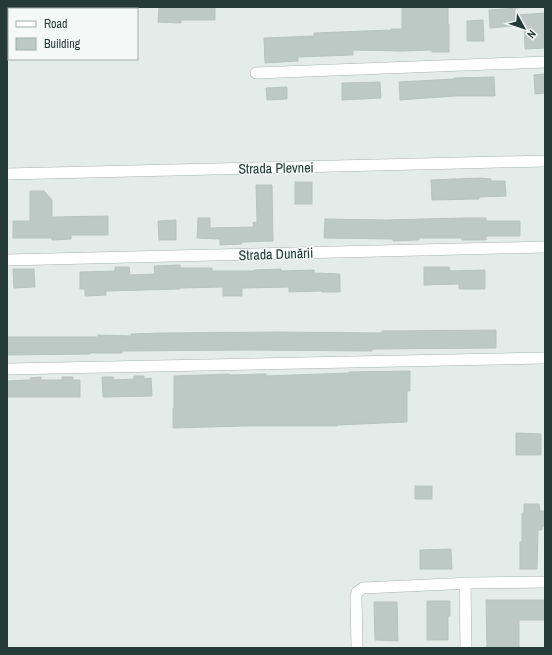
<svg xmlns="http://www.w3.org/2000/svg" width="552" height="655" font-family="'Archivo Narrow',sans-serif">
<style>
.building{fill:#bcc9c5;stroke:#b7c5c0}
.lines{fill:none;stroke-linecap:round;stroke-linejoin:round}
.minor-casing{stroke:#a7b3b0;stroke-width:12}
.minor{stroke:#fff;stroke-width:11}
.labels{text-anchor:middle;stroke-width:3;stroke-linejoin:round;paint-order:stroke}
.street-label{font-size:14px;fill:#253b37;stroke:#f4f9f7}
</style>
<rect width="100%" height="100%" fill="#e4ece9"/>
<g class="building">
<polygon points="159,7 215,7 215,20 181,20 181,23 158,22"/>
<polygon points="402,7 448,7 448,24 449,24 449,52 432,52 432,50 403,51 353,50 353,55 298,57 298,61 265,63 264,38 314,36 314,33 391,30 391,29 402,29"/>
<polygon points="517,8 517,15 545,13 545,48 525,49 524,25 490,28 489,10"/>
<polygon points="483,20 484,41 467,41 467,21"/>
<polygon points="545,74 545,93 535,94 534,75"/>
<polygon points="494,77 495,96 455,96 400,100 399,82 454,79 454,78"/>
<polygon points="380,82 381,98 342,100 342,83"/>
<polygon points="287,87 287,99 267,100 266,88"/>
<polygon points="479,178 491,179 491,181 505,181 506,196 479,197 479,199 432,200 431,180"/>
<rect x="295" y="182" width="17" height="22"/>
<polygon points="256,185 272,185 273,241 242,242 242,244 220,245 220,239 197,238 198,218 210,218 210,228 254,227 253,223 257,222"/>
<polygon points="30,191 44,191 52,200 52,217 108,216 108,235 71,235 71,239 52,240 52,238 13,238 13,221 30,221"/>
<polygon points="462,218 486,218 486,221 520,221 520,236 486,236 486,240 462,240 462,238 419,238 419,240 393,241 393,239 324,238 325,219 386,220"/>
<polygon points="176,220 176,240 159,240 158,221"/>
<polygon points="180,265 180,268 212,268 212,271 254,271 254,270 281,269 281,271 314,270 314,273 340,274 340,292 322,292 322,291 289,292 289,287 242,288 242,296 223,296 223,287 180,288 180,289 106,291 106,295 85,296 85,289 80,289 80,272 115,271 115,267 129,267 130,275 155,274 154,266"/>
<polygon points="424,267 449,267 450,271 485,270 485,289 459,289 459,284 424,285"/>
<polygon points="13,269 34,269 35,287 14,288"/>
<polygon points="496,330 496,348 372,349 372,351 248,350 122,351 122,353 90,353 90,354 7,355 7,337 98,337 98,335 131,336 131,334 161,333 278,332 382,333 382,331"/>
<polygon points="410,371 410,391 407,391 407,422 337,425 337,426 243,426 173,428 173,408 174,408 174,376 229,374 229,375 266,374 266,376 349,373 349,372"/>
<polygon points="134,376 144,376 144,379 151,378 152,396 103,397 102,377 113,377 114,380 134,379"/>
<polygon points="41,377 41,380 62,380 62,377 73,377 73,380 80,380 80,397 7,397 7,381 30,380 30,378"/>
<polygon points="516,433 541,434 541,455 516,455"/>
<rect x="415" y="486" width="17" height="13"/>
<polygon points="524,504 539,504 540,511 545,511 545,526 542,526 542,530 538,530 537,569 520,569 520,542 522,542 522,513 524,513"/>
<polygon points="451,549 452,569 420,569 420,550"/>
<polygon points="486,600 545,600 545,620 519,620 519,648 487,648"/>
<polygon points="427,601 450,601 450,616 448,616 448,640 427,640"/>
<polygon points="374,602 397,602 398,641 375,640"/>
</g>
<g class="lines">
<g class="minor-casing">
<g id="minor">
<polyline points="256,73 545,62"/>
<polyline points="7,174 545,161"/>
<polyline points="7,260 545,247"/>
<polyline points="7,369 545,358"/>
<polyline points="465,583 466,648"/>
<polyline points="357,648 356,597 357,592 363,588 471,583 545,582"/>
</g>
</g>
<use href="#minor" class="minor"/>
</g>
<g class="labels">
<g class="street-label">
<text transform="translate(276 168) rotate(-1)" y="5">Strada Plevnei</text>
<text transform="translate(276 254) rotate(-2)" y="5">Strada Dunării</text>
</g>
</g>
<rect width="552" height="655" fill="none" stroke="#253b37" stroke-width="16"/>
<rect x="8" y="8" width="130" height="52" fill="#f4f9f7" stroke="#a1adaa"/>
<rect x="16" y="21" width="20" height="6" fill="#ffffff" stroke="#a1adaa"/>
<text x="44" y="28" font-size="12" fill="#253b37">Road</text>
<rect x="16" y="38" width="20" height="12" fill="#bcc9c5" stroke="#a1adaa"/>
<text x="44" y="48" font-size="12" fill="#253b37">Building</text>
<g transform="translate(524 28) rotate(130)" stroke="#f4f9f7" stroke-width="3" paint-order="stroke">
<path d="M0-3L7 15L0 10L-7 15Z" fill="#253b37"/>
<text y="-6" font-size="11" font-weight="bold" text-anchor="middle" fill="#253b37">N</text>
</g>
</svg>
